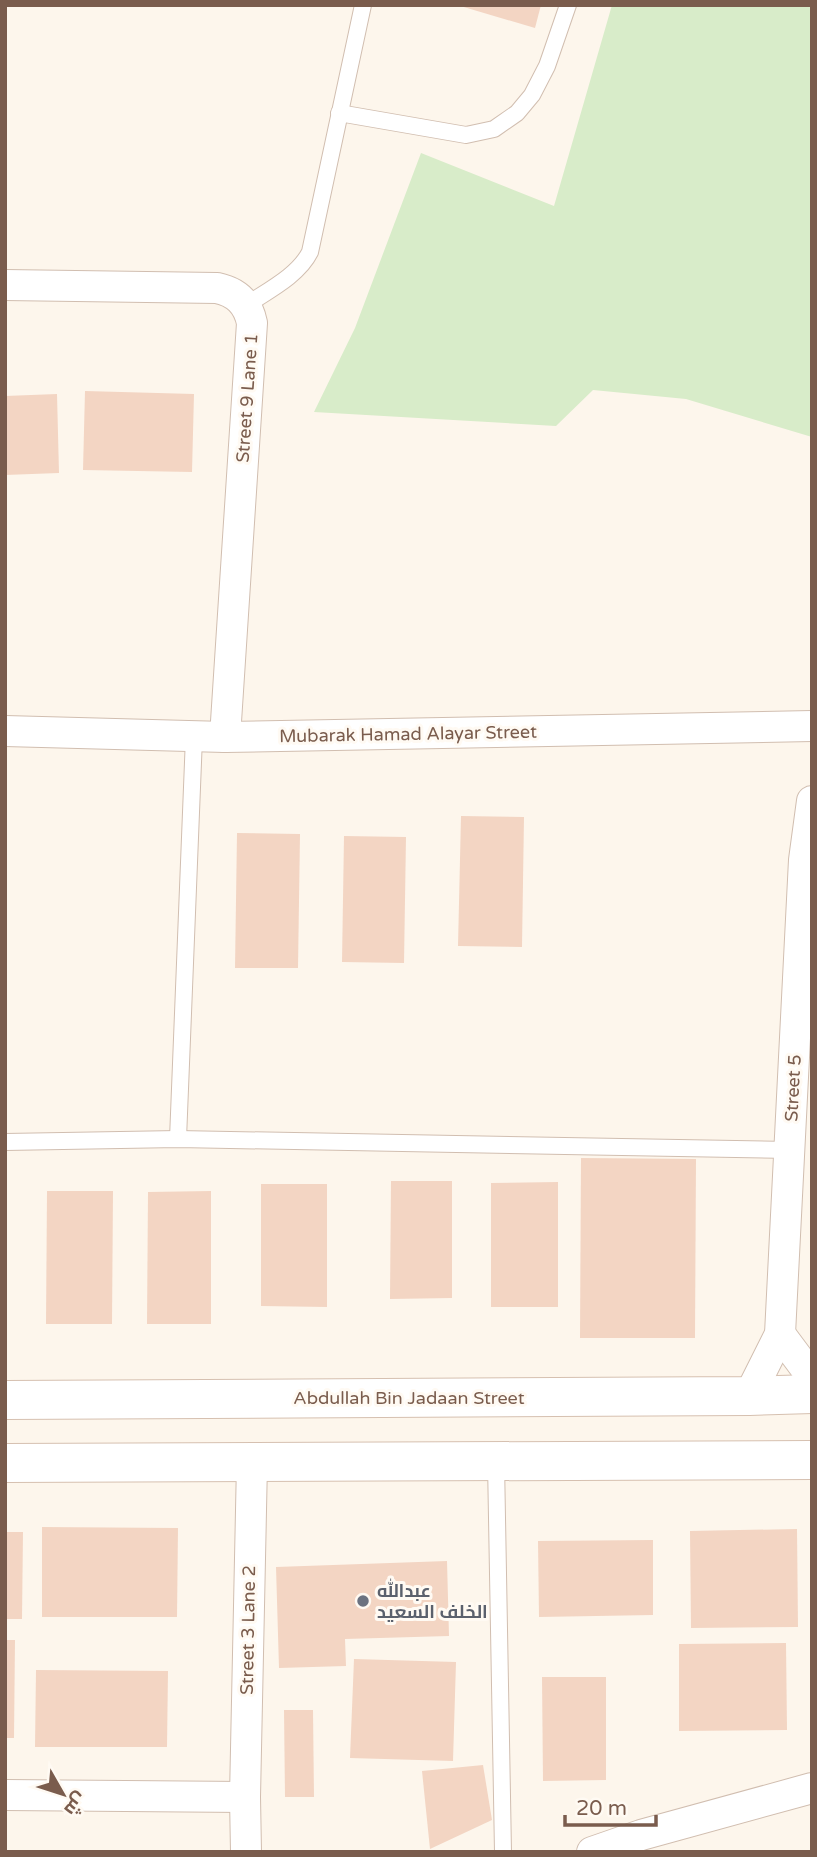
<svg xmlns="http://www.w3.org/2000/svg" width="817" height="1857" font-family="'Varela Round',Cairo,sans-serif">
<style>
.green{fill:#d8ecc9}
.building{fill:#f3d5c3}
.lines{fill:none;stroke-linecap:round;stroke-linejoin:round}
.lane-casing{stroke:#d1beb0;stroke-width:18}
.street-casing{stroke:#d1beb0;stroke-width:32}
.secondary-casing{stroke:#d6c0b0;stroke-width:40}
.lane{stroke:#fff;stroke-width:16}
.street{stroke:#fff;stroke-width:30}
.secondary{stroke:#fff;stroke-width:38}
.worship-dot{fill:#6b7280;stroke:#fffaf3;stroke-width:2.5}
.labels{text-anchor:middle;stroke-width:6;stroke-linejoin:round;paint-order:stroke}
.street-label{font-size:18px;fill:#7a5c4d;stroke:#fffaf3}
.worship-label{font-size:18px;font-weight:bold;fill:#5b616d;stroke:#fffaf3;text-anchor:start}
</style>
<rect width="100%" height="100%" fill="#fdf6ec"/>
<polygon class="green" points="612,5 812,5 812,437 686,399 593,390 556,426 314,412 355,328 421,153 554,206"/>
<g class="building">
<polygon points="457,5 541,5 535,28"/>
<polygon points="85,391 194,394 192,472 83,470"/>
<polygon points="57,394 59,473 5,475 5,396"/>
<polygon points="461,816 524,817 522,947 458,946"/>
<polygon points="237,833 300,834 298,968 235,968"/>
<polygon points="344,836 406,837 404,963 342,962"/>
<polygon points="581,1158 696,1159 695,1338 580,1338"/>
<polygon points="391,1181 452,1181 452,1298 390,1299"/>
<polygon points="558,1182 558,1307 491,1307 491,1183"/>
<polygon points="261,1184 327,1184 327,1307 261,1306"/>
<polygon points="47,1191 113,1191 112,1324 46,1324"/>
<polygon points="211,1191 211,1324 147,1324 148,1192"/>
<polygon points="42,1527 178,1528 177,1617 42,1617"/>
<polygon points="797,1529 798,1627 691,1628 690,1531"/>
<polygon points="5,1532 23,1532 22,1619 5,1619"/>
<polygon points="653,1540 653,1615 539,1617 538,1541"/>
<polygon points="447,1561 449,1636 345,1639 346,1666 279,1668 276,1567"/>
<polygon points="5,1640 15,1640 14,1738 5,1738"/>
<polygon points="786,1643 787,1730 679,1731 679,1644"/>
<polygon points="354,1659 456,1662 453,1761 350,1758"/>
<polygon points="36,1670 168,1671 167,1747 35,1747"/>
<polygon points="542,1677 606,1677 606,1780 543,1781"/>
<polygon points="284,1710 313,1710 314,1797 285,1797"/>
<polygon points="483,1765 492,1820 430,1849 422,1771"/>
</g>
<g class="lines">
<g class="lane-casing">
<g id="lane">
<polyline points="339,113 466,135 494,129 517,113 532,95 547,66 568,5"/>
<path d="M245 306C267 291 298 276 310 252L363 5"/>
<polyline points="178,1139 194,737"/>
<polyline points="5,1142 178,1139 790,1150"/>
<polyline points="496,1462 503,1852"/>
</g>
</g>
<g class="street-casing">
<g id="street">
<path d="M5 285 217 288C236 292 248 303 252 323L225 737"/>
<polyline points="5,731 225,737 812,726"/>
<polyline points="780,1334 812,1377"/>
<polyline points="749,1396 780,1334 804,860 812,801"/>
<polyline points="5,1795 245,1797"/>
<polyline points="246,1852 245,1797 252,1463"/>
<polyline points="592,1852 641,1835 812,1788"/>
</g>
</g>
<g class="secondary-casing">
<g id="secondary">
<polyline points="5,1400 749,1396 812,1394"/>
<polyline points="5,1463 812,1460"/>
</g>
</g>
<use href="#lane" class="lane"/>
<use href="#street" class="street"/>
<use href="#secondary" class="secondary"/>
</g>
<circle class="worship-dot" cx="363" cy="1601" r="7"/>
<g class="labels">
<g class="street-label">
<text transform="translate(247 398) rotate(-86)" y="6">Street 9 Lane 1</text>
<text transform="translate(408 734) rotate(-1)" y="6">Mubarak Hamad Alayar Street</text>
<text transform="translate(793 1088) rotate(-87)" y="6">Street 5</text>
<text x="409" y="1404">Abdullah Bin Jadaan Street</text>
<text transform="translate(248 1630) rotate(-89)" y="6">Street 3 Lane 2</text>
</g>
<g class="worship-label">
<text x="377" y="1597">عبدالله<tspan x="377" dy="21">الخلف السعيد</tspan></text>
</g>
</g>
<rect width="817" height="1857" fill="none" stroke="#7a5c4d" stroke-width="14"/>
<g transform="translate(63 1794) rotate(129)" stroke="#fffaf3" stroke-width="5" paint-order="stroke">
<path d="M0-5L12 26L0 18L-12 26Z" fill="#7a5c4d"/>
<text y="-10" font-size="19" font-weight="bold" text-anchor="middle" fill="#7a5c4d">ش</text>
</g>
<path d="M565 1815v10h91v-10" fill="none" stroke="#7a5c4d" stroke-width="3.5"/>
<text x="576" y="1815" font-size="21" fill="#7a5c4d" stroke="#fffaf3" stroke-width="5" paint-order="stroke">20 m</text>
</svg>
